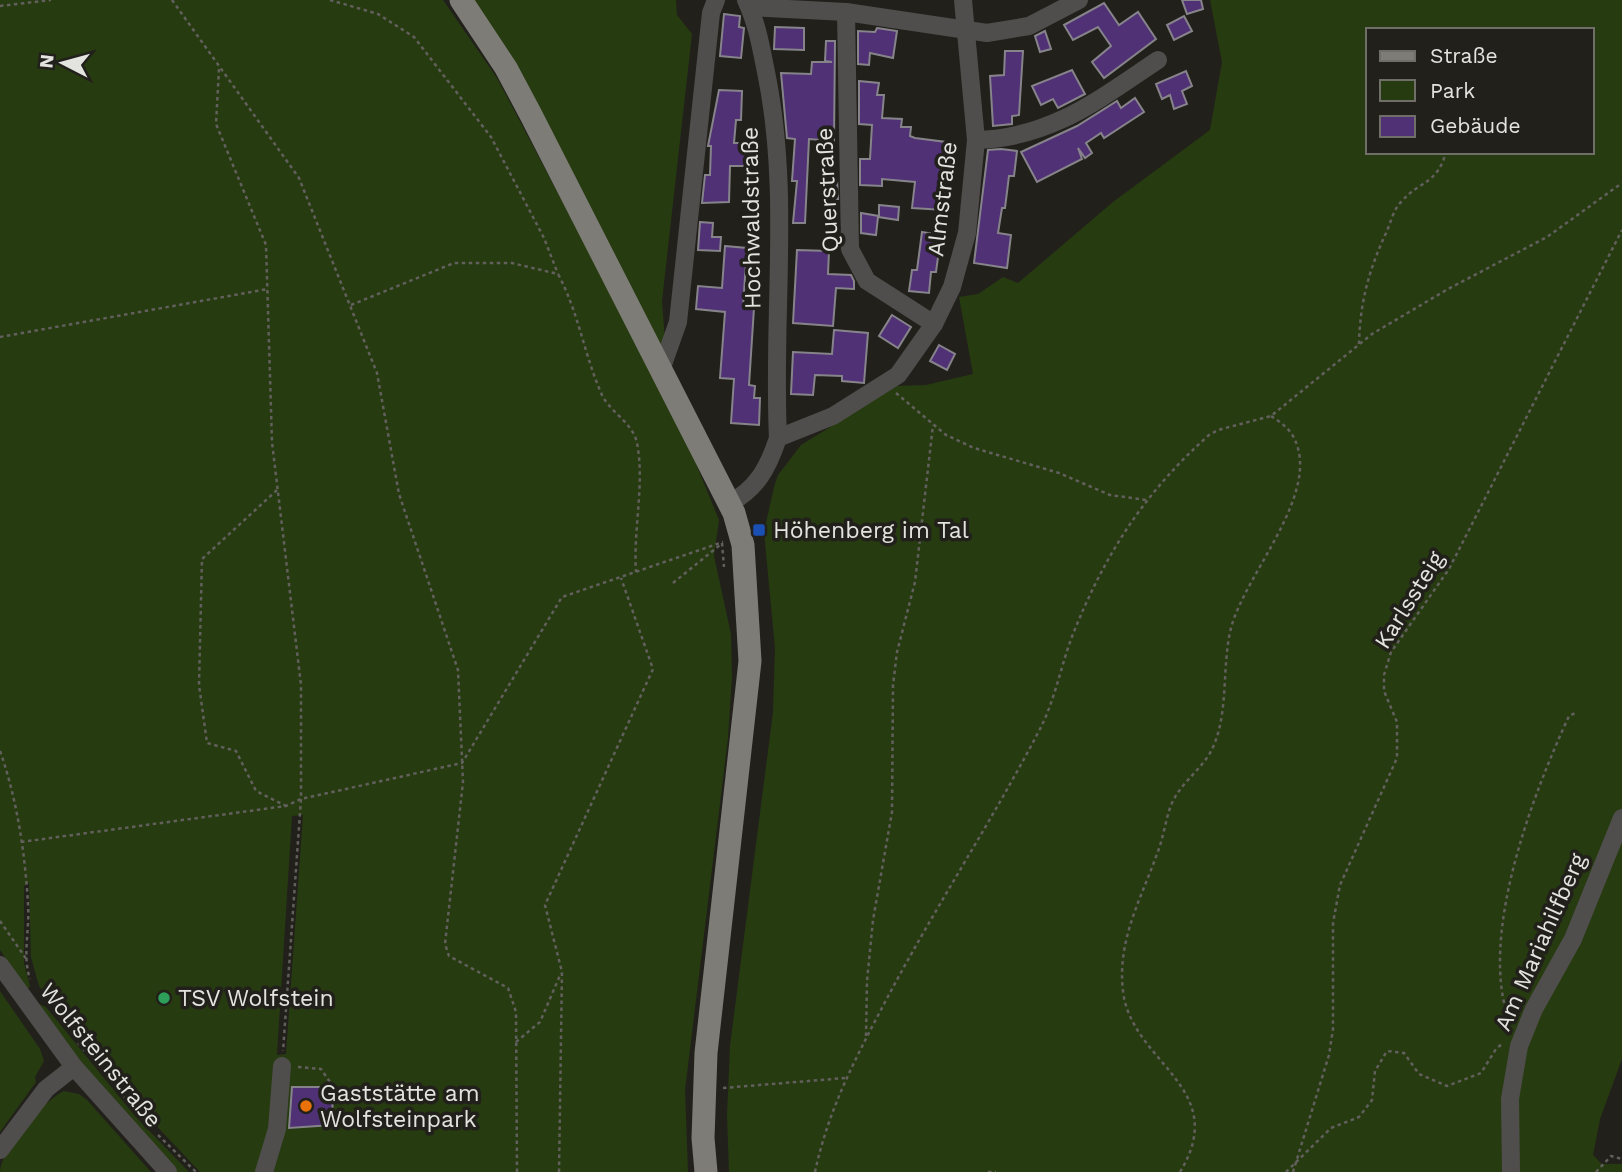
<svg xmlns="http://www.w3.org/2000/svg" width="1622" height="1172" font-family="'Work Sans',sans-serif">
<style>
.green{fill:#273b11;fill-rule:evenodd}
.building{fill:#503175;stroke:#86848a;stroke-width:2}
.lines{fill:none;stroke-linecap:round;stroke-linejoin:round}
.path{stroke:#62605c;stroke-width:2.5;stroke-dasharray:3.5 3.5;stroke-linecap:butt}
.minor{stroke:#504e4c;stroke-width:18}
.major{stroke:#7e7c77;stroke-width:23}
.transit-dot{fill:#1a4fb4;stroke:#22201b;stroke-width:2.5}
.leisure-dot{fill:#2e9e5b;stroke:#22201b;stroke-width:2.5}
.food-dot{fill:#e8710a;stroke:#22201b;stroke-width:2.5}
.labels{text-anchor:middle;stroke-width:7;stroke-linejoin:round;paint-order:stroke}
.street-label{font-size:23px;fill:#e3e3df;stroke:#22201b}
.poi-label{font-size:23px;fill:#e3e3df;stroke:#22201b;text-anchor:start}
</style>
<rect width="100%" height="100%" fill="#22201b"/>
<g class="green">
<path d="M0 0H443L497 78 655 377 694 459 719 520 714 556 731 634 732 677 728 738 685 1090 688 1172H200L116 1083 39 986 31 957 29 883 24 886V963L30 986 27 990 0 950ZM303 815 286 1054 277 1055 292 816Z"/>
<polygon points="474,0 676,0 677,15 692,34 662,301 665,341 659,345 522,74"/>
<path d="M1210 0H1622V1059L1600 1119 1593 1155 1602 1164H1622V1172H729L727 1115 730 1046 773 712 775 648 764 532 774 487 778 475 801 445 897 386 926 385 973 374 959 297 978 294 1003 277 1018 283 1113 202 1210 130 1222 62ZM1368 30H1592V152H1368Z"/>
<polygon points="0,991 40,1049 44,1061 35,1077 36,1082 0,1132"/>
<polygon points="37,1003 46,1007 135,1116 189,1172 176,1172 83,1067"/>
<path d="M64 1091 79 1094 87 1100 151 1172H0C0 1150 44 1100 64 1091Z"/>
</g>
<g class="building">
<polygon points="1182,0 1201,0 1203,9 1187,14"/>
<polygon points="1104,3 1119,25 1138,12 1156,39 1104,78 1092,62 1111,46 1098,27 1073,40 1064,25"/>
<polygon points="724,14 740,16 739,27 744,28 741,58 720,56"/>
<polygon points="1184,16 1192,31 1174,40 1167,25"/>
<polygon points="775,27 804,28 804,50 774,49"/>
<polygon points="877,28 897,31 893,58 870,53 869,65 858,64 858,31 875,32"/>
<polygon points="1045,31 1051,49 1040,52 1035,36"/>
<polygon points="826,41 835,41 834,141 809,139 805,223 793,223 797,181 792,181 795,139 787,138 781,73 811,74 812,62 832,62 825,61"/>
<polygon points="1005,51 1023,51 1019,115 1012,116 1012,124 993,126 990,76 1004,75"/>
<polygon points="1072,70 1085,94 1058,108 1053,99 1041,105 1032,86"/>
<polygon points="1186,71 1192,86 1182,91 1187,104 1174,109 1170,95 1162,99 1156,84"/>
<polygon points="859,81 879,83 877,95 884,95 882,118 902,119 901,127 911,127 910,136 915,138 946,142 944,210 912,208 915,182 882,179 882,186 860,185 860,159 870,159 872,125 859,124"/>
<polygon points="719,90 742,91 741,120 736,120 734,143 759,143 759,166 730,166 729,202 702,203 705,175 710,175 711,146 708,146"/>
<polygon points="1135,98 1144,112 1104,138 1101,133 1086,143 1092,153 1085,158 1078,148 1082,159 1037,182 1021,152 1077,126 1117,101 1121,108"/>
<polygon points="1001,149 1017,151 1014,176 1009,176 1005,208 1002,208 998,233 1011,235 1007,268 974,263 988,150"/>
<polygon points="827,178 837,179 838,199 825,199"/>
<polygon points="879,205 899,207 898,220 878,217 876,235 861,233 861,213 879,216"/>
<polygon points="700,222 713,223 712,237 721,237 720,251 698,250"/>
<polygon points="922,232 941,235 936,272 931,272 929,293 909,291 912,270 917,270"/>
<polygon points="725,246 747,248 743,307 754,308 749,385 755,386 754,398 760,398 759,425 731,423 734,379 720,378 725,312 696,309 698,286 722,288"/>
<polygon points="797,250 829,251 828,274 851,275 854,281 854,289 836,288 833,326 793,323"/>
<polygon points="892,315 911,327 898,348 879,336"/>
<polygon points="834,330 868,333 864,383 842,381 842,376 815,375 813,395 791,394 793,352 832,354"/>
<polygon points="939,345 955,354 947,370 930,361"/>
<polygon points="292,1087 333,1087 332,1125 289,1128"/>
</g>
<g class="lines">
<g class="path">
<polyline points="172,0 299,178 377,373 399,494 458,670 463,782 445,944 449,956 508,988 516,1012 517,1172"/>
<polyline points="330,0 378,14 414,37 491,137 544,238 558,274"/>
<polyline points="0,6 51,0"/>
<polyline points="219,69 216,124 266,245 272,442 301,685 301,799 283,1051"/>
<path d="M351 305 454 263H512L558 274C579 313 584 355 602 395 610 412 633 423 637 443 645 484 633 529 636 572"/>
<polyline points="0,337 268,289"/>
<path d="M1359 344C1360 302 1369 269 1387 231 1391 221 1394 209 1401 202 1420 180 1437 185 1446 152"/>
<polyline points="896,393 946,435 974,448 1059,473 1110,495 1146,500"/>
<polyline points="277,490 202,559 199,685 207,743 236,751 256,791 286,806"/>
<polyline points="722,543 724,567"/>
<polyline points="673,583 720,545"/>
<path d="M0 751C17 799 25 853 28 904 30 929 22 955 30 979"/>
<polyline points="21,842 286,806 301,799 462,763 562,597 723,542"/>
<polyline points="0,921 27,960"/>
<path d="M1510 1023C1477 938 1533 794 1569 716L1575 713"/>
<polyline points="866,1036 867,981 873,920 892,812 893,685 897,652 915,582 933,425"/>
<polyline points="516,1042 540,1022 561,973"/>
<polyline points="78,1043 147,1123"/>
<polyline points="298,1067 321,1069 332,1085"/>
<polyline points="723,1088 845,1078"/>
<polyline points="124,1097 155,1102"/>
<polyline points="158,1135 196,1172"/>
<polyline points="559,1172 562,972 545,905 653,669 621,578"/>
<path d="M815 1172C828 1111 854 1061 883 1006 932 912 991 823 1040 729 1055 700 1061 665 1073 634 1105 554 1144 493 1209 435L1218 430 1271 416 1372 334 1448 289 1547 237 1622 183"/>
<polyline points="988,1172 996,1172"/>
<path d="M1180 1172C1232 1087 1131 1063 1123 991 1117 940 1141 899 1157 854 1163 839 1165 823 1170 808 1178 785 1198 773 1210 753 1230 717 1221 667 1231 628 1245 574 1322 493 1294 438 1289 428 1280 422 1271 416"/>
<polyline points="1286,1172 1331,1128 1359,1117 1372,1100 1375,1071 1387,1051 1404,1053 1419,1074 1447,1086 1481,1073 1496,1049 1503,1043"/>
<polyline points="1293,1172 1329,1055 1333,1029 1333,923 1340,885 1397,758 1397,722 1384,691 1384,675 1391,652 1449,569 1622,230"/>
<polyline points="1596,1172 1611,1156 1622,1159"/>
</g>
<g class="minor">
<polyline points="750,7 846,12 987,33 1029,26 1079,0"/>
<polyline points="846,12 850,249 867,281 934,324"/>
<path d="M976 140C1051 138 1098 100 1158 60"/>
<polyline points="661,370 678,322 711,13 716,0"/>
<polyline points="778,438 833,416 898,375 934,324 952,287 967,233 976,140 963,0"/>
<path d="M728 504C757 489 768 468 778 438 772 316 791 192 766 72 761 47 757 23 746 0"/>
<polyline points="0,965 74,1067 168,1172"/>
<polyline points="0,1150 46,1089 74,1067"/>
<polyline points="264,1172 277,1129 282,1066"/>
<polyline points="1511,1172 1510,1099 1519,1046 1534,1009 1573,939 1622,818"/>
</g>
<polyline class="major" points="461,0 506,68 531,115 734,513 743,545 750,661 706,1053 703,1138 706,1172"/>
</g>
<rect class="transit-dot" x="752" y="523" width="14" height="14" rx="3.5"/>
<circle class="leisure-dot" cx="164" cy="998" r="7"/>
<circle class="food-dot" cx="306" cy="1106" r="7"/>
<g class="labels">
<g class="street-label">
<text transform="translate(827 190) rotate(-93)" y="8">Querstraße</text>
<text transform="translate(942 199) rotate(-83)" y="8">Almstraße</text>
<text transform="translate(751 218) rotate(-91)" y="8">Hochwaldstraße</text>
<text transform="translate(1409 600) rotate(-58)" y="8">Karlssteig</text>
<text transform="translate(1540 942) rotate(-66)" y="8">Am Mariahilfberg</text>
<text transform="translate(101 1055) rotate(51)" y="8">Wolfsteinstraße</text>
</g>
<g class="poi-label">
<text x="773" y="538">Höhenberg im Tal</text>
<text x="178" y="1006">TSV Wolfstein</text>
<text x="320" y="1101">Gaststätte am<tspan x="320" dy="26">Wolfsteinpark</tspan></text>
</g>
</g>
<rect x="1366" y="28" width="228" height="126" fill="#22201b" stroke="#6f6e69" stroke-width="2"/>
<rect x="1380" y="51" width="35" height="10" fill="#7e7c77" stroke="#6f6e69" stroke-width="2"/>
<text x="1430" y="63" font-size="21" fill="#e3e3df">Straße</text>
<rect x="1380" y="80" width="35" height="21" fill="#273b11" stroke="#6f6e69" stroke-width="2"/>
<text x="1430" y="98" font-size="21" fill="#e3e3df">Park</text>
<rect x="1380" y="116" width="35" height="21" fill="#503175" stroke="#6f6e69" stroke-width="2"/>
<text x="1430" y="133" font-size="21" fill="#e3e3df">Gebäude</text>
<g transform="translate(63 63) rotate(276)" stroke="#22201b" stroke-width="5" paint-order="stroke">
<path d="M0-5L12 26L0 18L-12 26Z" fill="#e3e3df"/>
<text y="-10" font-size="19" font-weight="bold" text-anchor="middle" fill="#e3e3df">N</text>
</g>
</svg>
